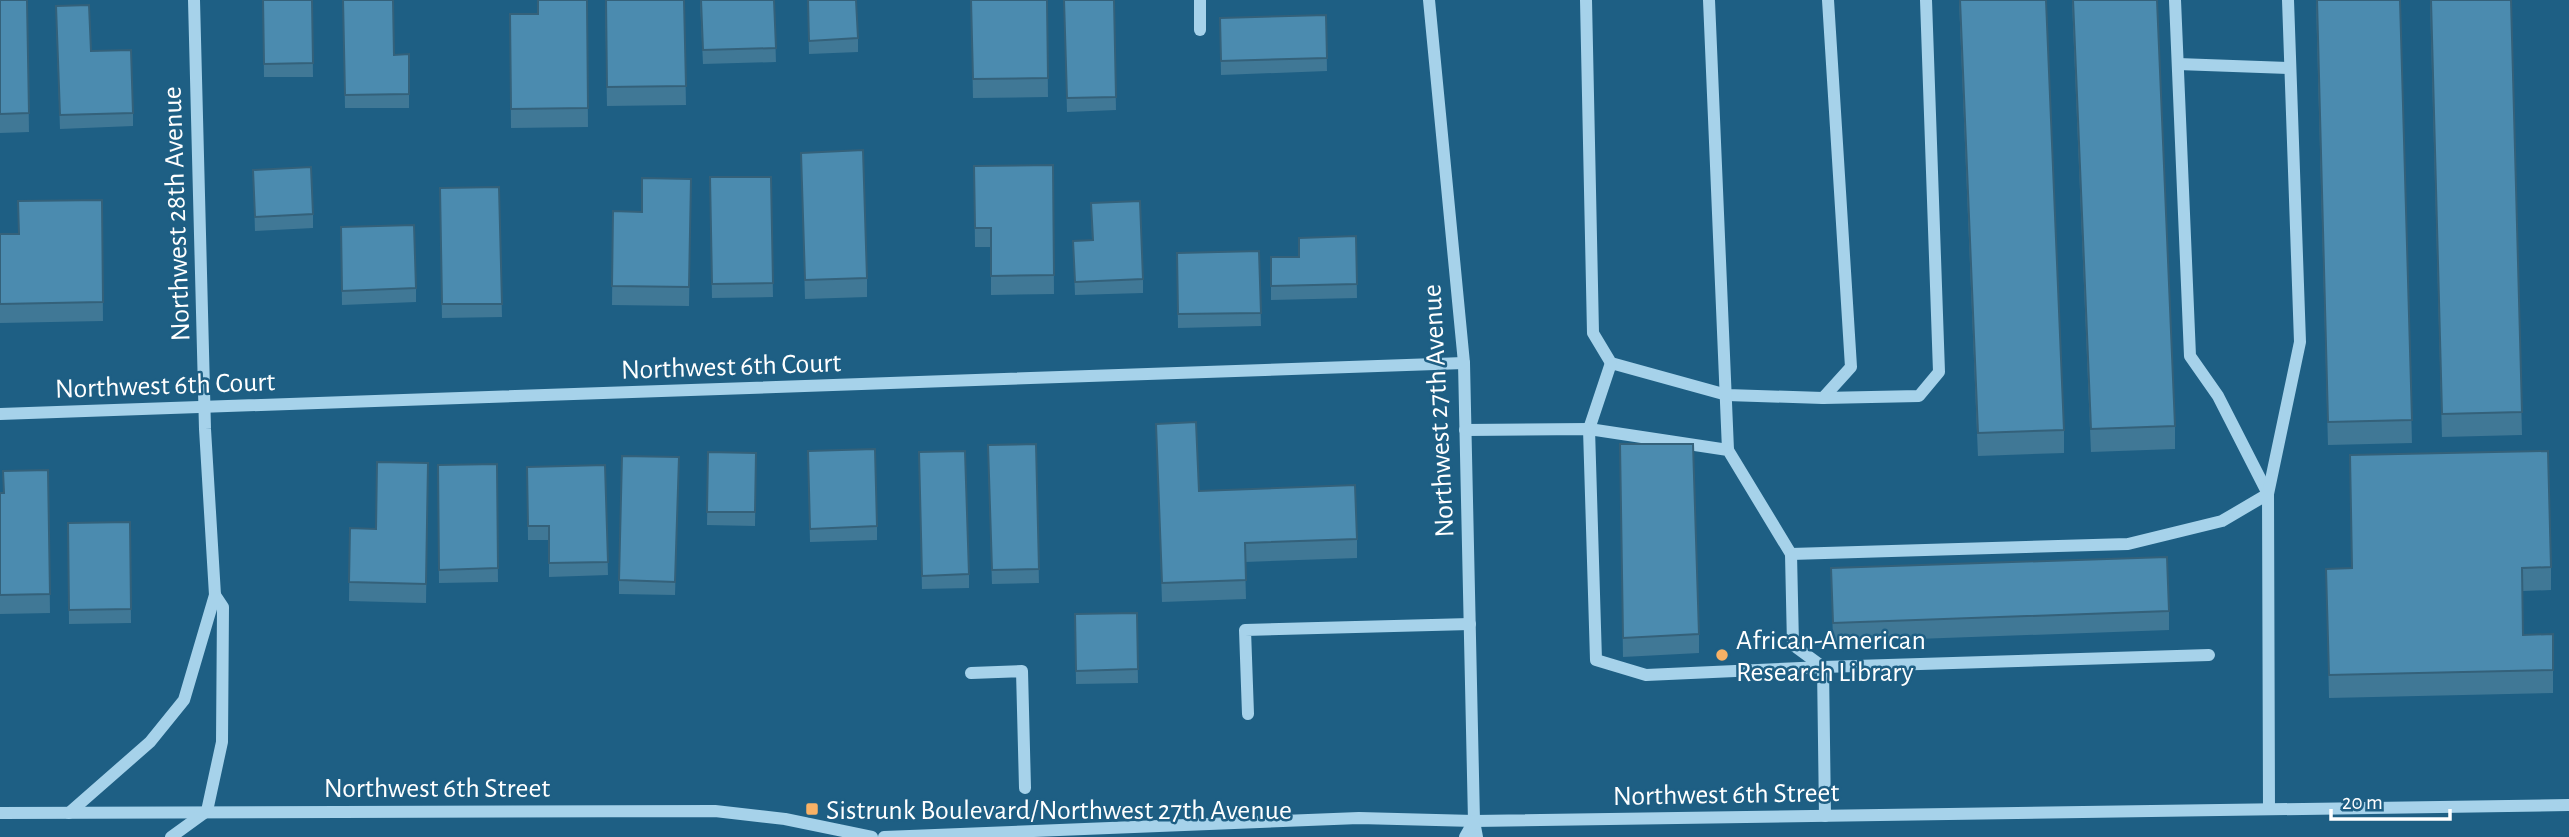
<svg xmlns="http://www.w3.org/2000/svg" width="2569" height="837" font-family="'Alegreya Sans',sans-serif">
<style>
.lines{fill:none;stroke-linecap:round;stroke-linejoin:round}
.minor{stroke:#a6d2ea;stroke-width:12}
.wall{fill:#407896}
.building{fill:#4b8baf;stroke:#34617a;stroke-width:2}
.poi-dot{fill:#f8b165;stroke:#1e5f84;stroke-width:2.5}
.labels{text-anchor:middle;stroke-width:5;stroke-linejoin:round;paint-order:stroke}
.street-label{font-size:28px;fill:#fff;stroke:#1e5f84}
.poi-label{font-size:28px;fill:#fff;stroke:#1e5f84;text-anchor:start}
</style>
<rect width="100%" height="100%" fill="#1e5f84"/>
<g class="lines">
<g class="minor">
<polyline points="1200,0 1200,30"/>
<polyline points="1429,0 1464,363 1474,821 1477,837"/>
<polyline points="1586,0 1593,333 1611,363 1727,395 1823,398 1851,367 1828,0"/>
<polyline points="1709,0 1728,450"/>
<polyline points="2175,0 2190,356 2218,396 2268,494 2269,809"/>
<polyline points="2178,64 2289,68"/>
<polyline points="1611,363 1589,429 1596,660 1646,675 1823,667"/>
<polyline points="1823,398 1919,396 1939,372 1926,0"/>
<polyline points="0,414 1464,363"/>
<polyline points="1465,430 1589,429 1728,450 1791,554 1793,645 1823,667"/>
<polyline points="1791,554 2128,544 2222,521 2268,494 2300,342 2288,0"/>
<polyline points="971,673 1022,671 1025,788"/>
<polyline points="1248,714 1245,630 1470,624"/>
<polyline points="0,813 715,811 785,819 872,837"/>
<polyline points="69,813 150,742 184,700 215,595 205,429 194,0"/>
<polyline points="1825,816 1823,667 2209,655"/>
<polyline points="171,837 207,811 222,742 223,607 215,595"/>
<polyline points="884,837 1359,818 1474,821 2569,805"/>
<polyline points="1465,837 1474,821"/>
</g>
</g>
<g class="wall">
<polygon points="0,0 27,0 29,132 0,133"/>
<polygon points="263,0 312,0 313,77 264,77"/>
<polygon points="343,0 394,55 409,54 409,108 345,108"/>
<polygon points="587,0 588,127 511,128 510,14 538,14"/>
<polygon points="605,0 684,0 686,105 607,106"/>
<polygon points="700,0 774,0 776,62 703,64"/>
<polygon points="808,0 858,38 858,52 809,54"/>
<polygon points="971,0 1047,0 1048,97 973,98"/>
<polygon points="1064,0 1114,0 1116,110 1067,112"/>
<polygon points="1959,0 2046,0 2064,430 2064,453 1978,456"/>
<polygon points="2072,0 2157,0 2175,426 2175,449 2091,452"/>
<polygon points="2316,0 2400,0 2412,443 2328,445"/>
<polygon points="2430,0 2511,0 2522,435 2442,437"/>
<polygon points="1326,15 1327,71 1221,75 1220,18"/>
<polygon points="56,20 91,51 133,113 133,126 60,129"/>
<polygon points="801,153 867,278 867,297 805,299"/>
<polygon points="1053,165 1054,294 991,295 991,247 975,247 974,166"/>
<polygon points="253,170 313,214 313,228 255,231"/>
<polygon points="710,177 771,177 773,297 712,298"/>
<polygon points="691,179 689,306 612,305 613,211 642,212"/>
<polygon points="499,187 502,317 442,318 440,188"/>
<polygon points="102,200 103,321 0,323 0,234 18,234"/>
<polygon points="1091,203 1143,279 1143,293 1075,295 1073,241 1092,240"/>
<polygon points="341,227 416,288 416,302 342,305"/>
<polygon points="1356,236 1357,298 1271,300 1271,257 1299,257"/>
<polygon points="1259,251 1261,326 1178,328 1177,253"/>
<polygon points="1156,424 1199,491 1357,539 1357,558 1245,562 1246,599 1162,602"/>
<polygon points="1036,444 1039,583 992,584 988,459"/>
<polygon points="1620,444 1699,634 1699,653 1623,657"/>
<polygon points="708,452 756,453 755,526 707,525"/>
<polygon points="919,452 969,574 969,588 922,589"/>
<polygon points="679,457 675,595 619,594 619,580"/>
<polygon points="428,463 426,603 349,601 350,528 376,529"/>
<polygon points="497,464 498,582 439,583 438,465"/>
<polygon points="808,464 877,526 877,540 810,542"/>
<polygon points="605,465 608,575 549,577 549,540 528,540 527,467"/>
<polygon points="48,470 50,613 0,614 0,493 3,493"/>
<polygon points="130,522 131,623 69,624 68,523"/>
<polygon points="2551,567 2551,590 2523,591 2523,635 2553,634 2553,693 2329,698 2326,569"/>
<polygon points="1831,568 2169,611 2169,630 1833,642"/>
<polygon points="1137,613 1138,683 1076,684 1075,614"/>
</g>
<g class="building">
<polygon points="0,0 27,0 29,113 0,114"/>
<polygon points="263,0 312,0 313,63 264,64"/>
<polygon points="343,0 393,0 394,55 409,54 409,94 345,95"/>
<polygon points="538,0 587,0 588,108 511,109 510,14 538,14"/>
<polygon points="606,0 684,0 686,86 607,87"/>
<polygon points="701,0 774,0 776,48 703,50"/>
<polygon points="808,0 856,0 858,38 809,41"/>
<polygon points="971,0 1047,0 1048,78 973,79"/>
<polygon points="1064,0 1114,0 1116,97 1067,98"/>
<polygon points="1960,0 2046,0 2064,430 1978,433"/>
<polygon points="2073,0 2157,0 2175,426 2091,429"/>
<polygon points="2317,0 2400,0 2412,420 2328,422"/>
<polygon points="2431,0 2511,0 2522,412 2442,414"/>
<polygon points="89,5 91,51 131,50 133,113 60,115 56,6"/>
<polygon points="1326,15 1327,58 1221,61 1220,18"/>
<polygon points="863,150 867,278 805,280 801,153"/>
<polygon points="1053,165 1054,275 991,276 991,228 975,228 974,166"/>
<polygon points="311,167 313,214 255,217 253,170"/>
<polygon points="710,177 771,177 773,283 712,284"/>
<polygon points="642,178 691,179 689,287 612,286 613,211 642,212"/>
<polygon points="499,187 502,304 442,304 440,188"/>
<polygon points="102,200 103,302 0,304 0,234 19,234 18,201"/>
<polygon points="1140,201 1143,279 1075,282 1073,241 1093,240 1091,203"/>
<polygon points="414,225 416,288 342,291 341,227"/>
<polygon points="1356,236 1357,284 1271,286 1271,257 1299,257 1299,238"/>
<polygon points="1259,251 1261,313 1178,314 1177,253"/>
<polygon points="1196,422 1199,491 1355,485 1357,539 1245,543 1246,580 1162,583 1156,424"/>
<polygon points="1036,444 1039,569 992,570 988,445"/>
<polygon points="1620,444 1693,444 1699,634 1623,638"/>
<polygon points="875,449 877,526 810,529 808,451"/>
<polygon points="965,451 969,574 922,576 919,452"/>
<polygon points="2548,451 2551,567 2522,568 2523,635 2553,634 2553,670 2329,675 2326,569 2352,568 2350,455"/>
<polygon points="708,452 756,453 755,512 707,512"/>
<polygon points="622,456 679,457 675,582 619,580"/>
<polygon points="377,462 428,463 426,584 349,582 350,528 376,529"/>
<polygon points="497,464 498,568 439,570 438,465"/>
<polygon points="605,465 608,562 549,563 549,526 528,526 527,467"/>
<polygon points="48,470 50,594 0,595 0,493 4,493 3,471"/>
<polygon points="130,522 131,609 69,610 68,523"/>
<polygon points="2167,557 2169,611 1833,623 1831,568"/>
<polygon points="1137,613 1138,669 1076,671 1075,614"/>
</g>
<g class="poi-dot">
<circle cx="1722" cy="655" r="7"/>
<rect x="805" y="802" width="14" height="14" rx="3.5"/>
</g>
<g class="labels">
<g class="street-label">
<text transform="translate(175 214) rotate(-92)" y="10">Northwest 28th Avenue</text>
<text transform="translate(731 365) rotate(-2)" y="10">Northwest 6th Court</text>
<text transform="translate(165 384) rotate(-2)" y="10">Northwest 6th Court</text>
<text transform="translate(1437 411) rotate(-93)" y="10">Northwest 27th Avenue</text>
<text x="437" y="797">Northwest 6th Street</text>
<text transform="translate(1726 793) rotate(-1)" y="10">Northwest 6th Street</text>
</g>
<g class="poi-label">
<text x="1736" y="649">African-American<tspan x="1736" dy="32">Research Library</tspan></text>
<text x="826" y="819">Sistrunk Boulevard/Northwest 27th Avenue</text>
</g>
</g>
<path d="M2331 809v10h119v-10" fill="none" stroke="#ffffff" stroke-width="3.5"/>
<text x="2342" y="809" font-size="21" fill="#ffffff" stroke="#1e5f84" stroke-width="5" paint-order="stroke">20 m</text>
</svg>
